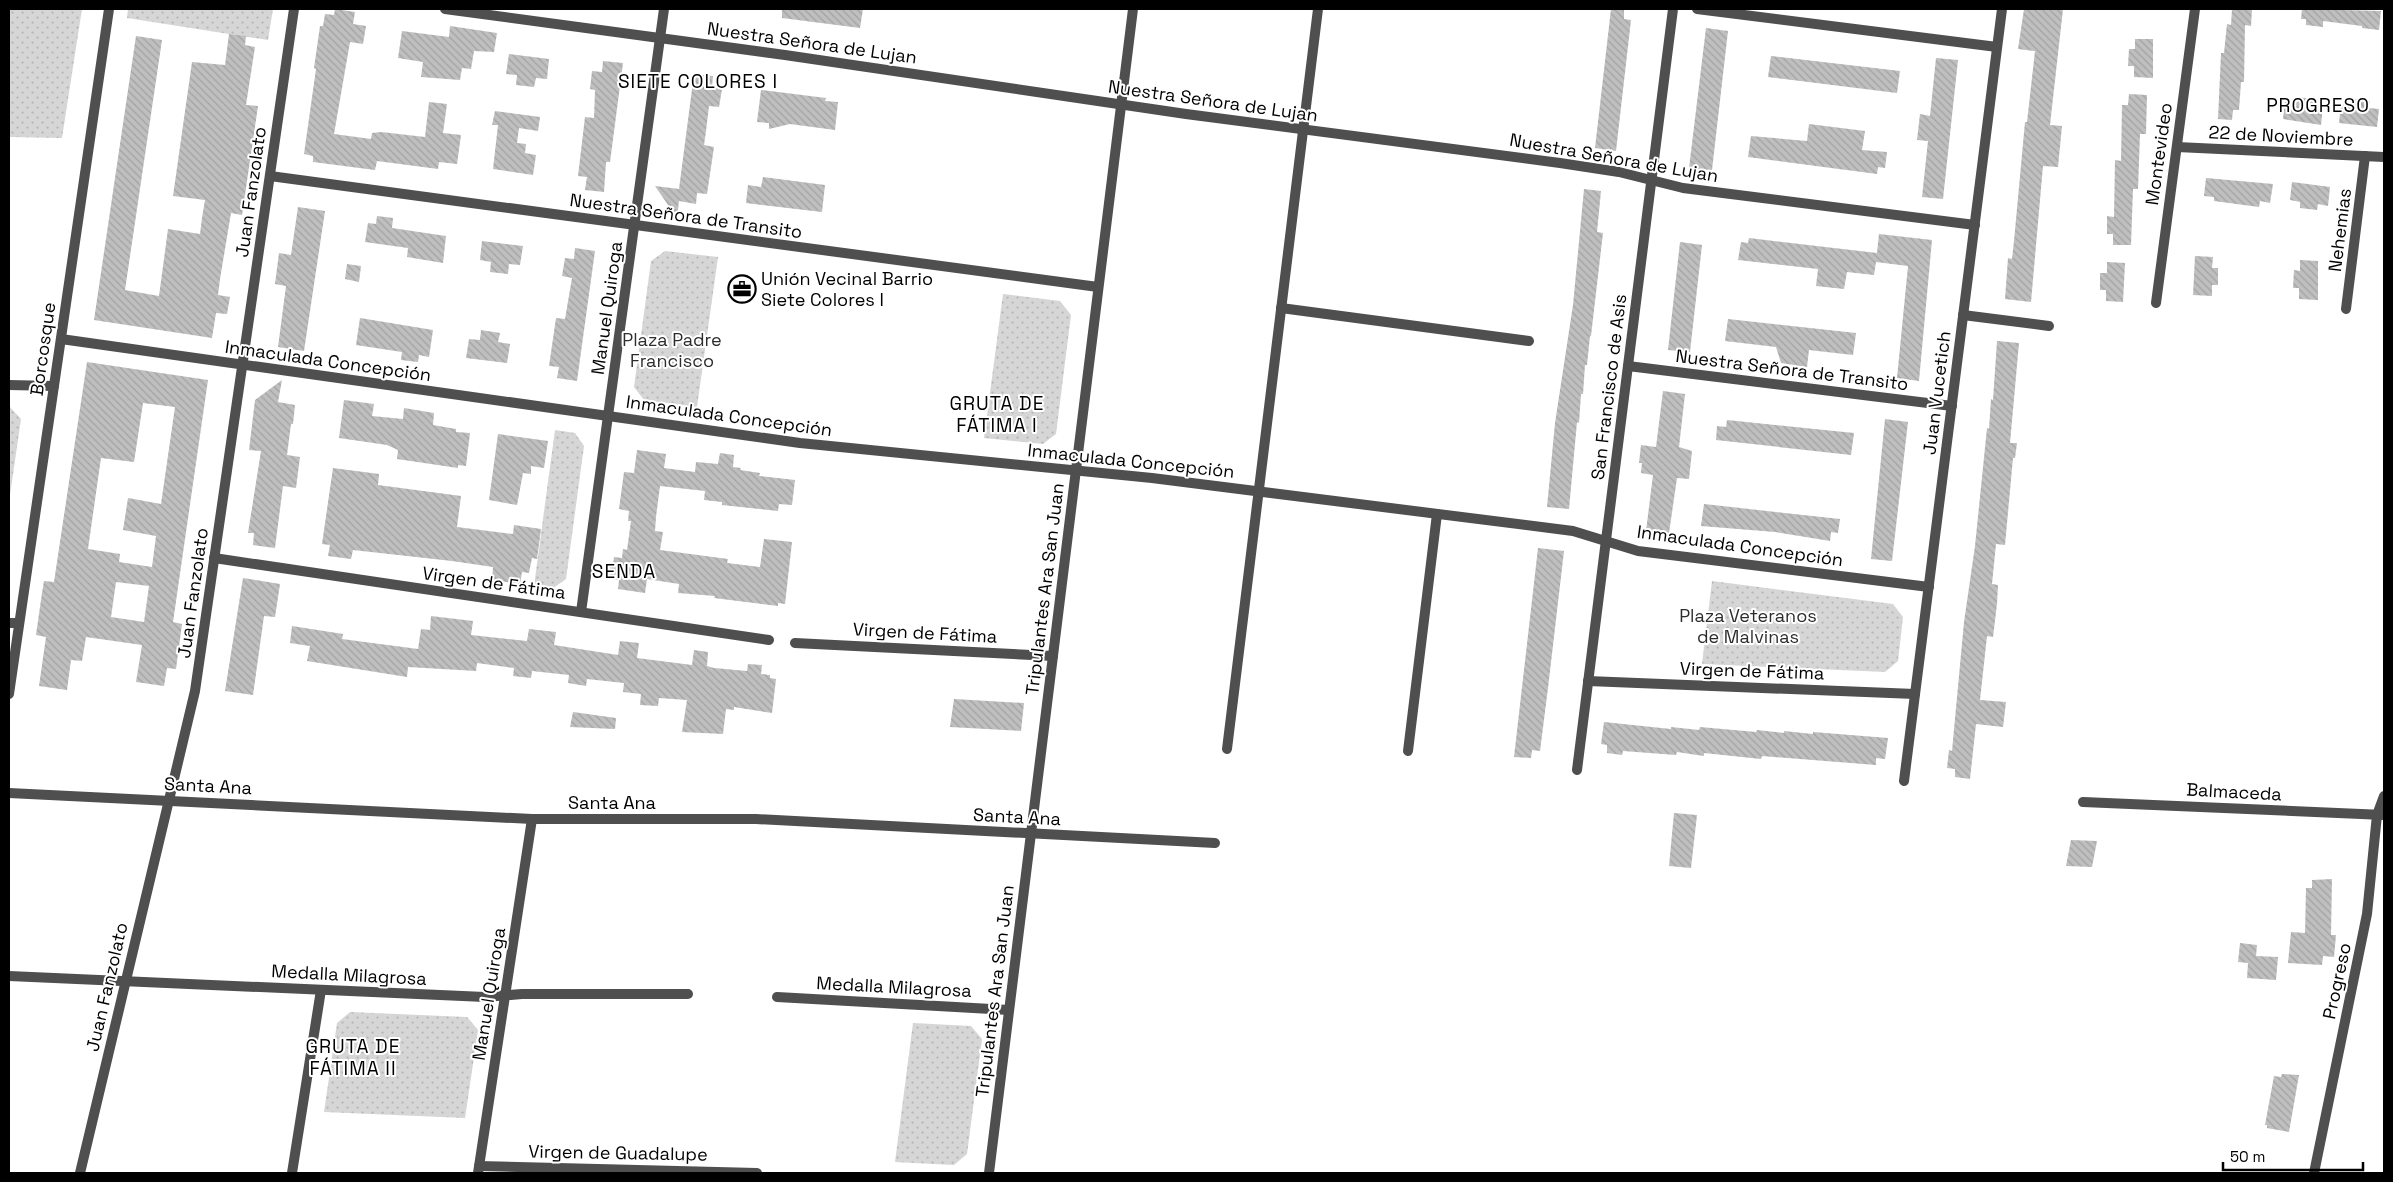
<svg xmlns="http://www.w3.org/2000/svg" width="2393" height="1182" font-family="'Space Grotesk',sans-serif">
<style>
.green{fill:url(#green-dots)}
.building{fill:url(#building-back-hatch);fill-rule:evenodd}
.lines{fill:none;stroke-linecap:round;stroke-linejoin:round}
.minor{stroke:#4f4f4f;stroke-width:10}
.labels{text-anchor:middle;stroke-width:4;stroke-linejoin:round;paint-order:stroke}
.street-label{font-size:18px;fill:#000;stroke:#fff}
.poi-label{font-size:18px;fill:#000;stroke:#fff;text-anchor:start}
.park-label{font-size:18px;fill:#2d2d2d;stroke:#fff}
.neighbourhood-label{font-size:19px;letter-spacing:1px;fill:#000;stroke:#fff}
</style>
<defs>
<pattern id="green-dots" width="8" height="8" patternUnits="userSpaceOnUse" patternTransform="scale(1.25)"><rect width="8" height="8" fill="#d6d6d6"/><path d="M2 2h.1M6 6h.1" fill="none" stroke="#b6b6b6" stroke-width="1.8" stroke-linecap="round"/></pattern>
<pattern id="building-back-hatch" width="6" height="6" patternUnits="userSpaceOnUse" patternTransform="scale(1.25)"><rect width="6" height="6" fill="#bfbfbf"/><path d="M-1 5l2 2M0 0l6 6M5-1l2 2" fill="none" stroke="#a2a2a2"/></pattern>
</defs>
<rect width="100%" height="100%" fill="#fff"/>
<g class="green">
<polygon points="9,9 82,9 62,138 9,137"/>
<polygon points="128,9 273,9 268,40 127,18"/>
<polygon points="665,251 718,257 697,407 644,400 634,387 651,261"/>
<polygon points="1003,294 1060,301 1071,315 1056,434 1043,444 984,438"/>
<polygon points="9,406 21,419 9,502"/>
<polygon points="555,430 575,433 584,446 566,579 552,589 534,586"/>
<polygon points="1712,581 1893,604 1903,617 1898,661 1885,672 1702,664"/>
<polygon points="350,1012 467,1017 478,1030 465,1118 324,1112 337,1023"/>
<polygon points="913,1023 971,1026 982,1039 967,1154 954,1165 895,1162"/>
</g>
<g class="building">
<polygon points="335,9 355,12 353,24 366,26 363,44 350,42 334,134 371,139 372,133 381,132 425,137 429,102 447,104 443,133 461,135 457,164 439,162 438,169 377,161 375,170 313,162 313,156 304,154 316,69 314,68 320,26 323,26 325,14 334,15"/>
<polygon points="782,9 863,9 860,28 782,18"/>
<polygon points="1611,9 1624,9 1624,19 1631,20 1616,151 1595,148"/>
<polygon points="2024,9 2063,9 2050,125 2062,126 2058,167 2043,166 2031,302 2005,299 2008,258 2012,259 2014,241 2025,122 2027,122 2035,51 2018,49"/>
<polygon points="2232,9 2252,9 2251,26 2245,25 2244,82 2241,82 2239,110 2233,110 2232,120 2218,119 2221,53 2224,53 2227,24 2231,25"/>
<polygon points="2302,9 2381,11 2379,30 2362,28 2362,26 2323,21 2323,27 2306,25 2306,19 2301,19"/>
<polygon points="450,26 497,33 494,52 474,51 471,69 462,68 460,80 421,77 423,62 398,58 402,31 449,37"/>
<polygon points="1706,28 1728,31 1712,170 1689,168"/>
<polygon points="229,34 246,36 245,45 255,47 246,105 258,106 242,215 231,213 220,279 218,295 230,297 227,314 216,313 212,338 94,320 136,36 162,40 125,290 159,296 168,229 200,234 202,218 205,200 173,196 192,62 225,65"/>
<polygon points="2135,39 2153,39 2153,78 2134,77 2134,66 2128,66 2129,49 2135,49"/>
<polygon points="509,54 549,59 547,79 536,78 534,87 516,85 517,75 506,74"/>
<polygon points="1771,56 1900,71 1897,93 1768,77"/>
<polygon points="1936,58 1958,60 1943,199 1922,197 1928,141 1917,140 1920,114 1930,116"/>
<polygon points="603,61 623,63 610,162 606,162 604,192 585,190 587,177 578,176 585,117 594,118 595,90 590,89 592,71 602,72"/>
<polygon points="694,74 713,76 712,87 722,89 719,107 709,106 706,131 704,145 714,147 707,194 697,193 696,204 679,201 677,218 655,186 679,189"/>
<polygon points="761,90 826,98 825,101 838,102 835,130 790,124 769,129 769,123 757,122"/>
<polygon points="2129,94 2147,95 2146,134 2140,134 2138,189 2133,189 2131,245 2113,245 2113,234 2107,234 2107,216 2114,217 2115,160 2121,161 2122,105 2128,105"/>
<polygon points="2296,97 2314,99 2313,106 2323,107 2321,125 2283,119 2285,102 2295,103"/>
<polygon points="2353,99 2370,101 2369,108 2379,109 2377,127 2339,123 2341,104 2352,106"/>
<polygon points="495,111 540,117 538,131 519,128 517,143 526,144 525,153 536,155 533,175 493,169 498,125 492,125"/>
<polygon points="1809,124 1865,131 1862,150 1887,152 1885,168 1878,167 1877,174 1748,157 1751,136 1807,141"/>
<polygon points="763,177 825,185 822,212 746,203 748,185 761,187"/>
<polygon points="2206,178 2273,184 2270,203 2260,201 2259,207 2214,201 2214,197 2204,196"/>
<polygon points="2292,182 2330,187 2328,206 2318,204 2317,210 2300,208 2300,202 2290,200"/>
<polygon points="1584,189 1601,191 1597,232 1603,233 1591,336 1590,336 1587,365 1585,365 1583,394 1581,394 1579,423 1577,422 1569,509 1547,507 1555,423 1573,305"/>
<polygon points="298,207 325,211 304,351 278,347 286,286 275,284 279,253 291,255"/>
<polygon points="377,216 393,218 392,228 446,236 443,263 407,257 408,248 365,242 368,223 376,224"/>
<polygon points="1879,234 1932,240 1919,381 1897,378 1908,266 1876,262 1874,275 1847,272 1844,289 1816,286 1818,269 1738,260 1741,242 1748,243 1749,238 1877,253 1876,262"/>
<polygon points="482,241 523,246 520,265 509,264 508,274 490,272 491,262 480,260"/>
<polygon points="1680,242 1702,245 1690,352 1668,350"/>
<polygon points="575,248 595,251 577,381 557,378 559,367 549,366 556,318 565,319 572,278 562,276 565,258 574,259"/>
<polygon points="2195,256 2213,257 2212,268 2218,268 2218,285 2212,285 2212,296 2193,295"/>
<polygon points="2300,260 2318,261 2318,300 2299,299 2299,288 2293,288 2294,270 2300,271"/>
<polygon points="2107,262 2125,263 2123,302 2106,301 2106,290 2100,290 2100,273 2107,273"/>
<polygon points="347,264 361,266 359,282 345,279"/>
<polygon points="360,318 433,330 429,357 419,355 418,362 401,360 402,352 356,345"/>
<polygon points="1728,319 1856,333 1853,355 1809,350 1807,367 1781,363 1776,347 1725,341"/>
<polygon points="481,330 500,333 498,342 510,344 507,363 466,358 469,339 480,340"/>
<polygon points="1997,341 2019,343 2010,443 2017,443 2015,458 2013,458 2005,545 1996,544 1992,584 1998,585 1997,604 1993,637 1987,636 1980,700 2006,702 2003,727 1976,724 1970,779 1955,777 1955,769 1947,768 1949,750 1952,751 1964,622 1975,546 1987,428 1989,429 1991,399 1993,400"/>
<path d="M87 362 208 380 173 622 182 624 176 669 167 668 164 686 136 682 142 645 86 637 82 661 71 660 67 690 39 686 46 637 36 635 42 593 44 581 54 582ZM143 403 175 407 161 504 128 498 123 530 156 536 152 567 119 562 120 554 88 549 101 458 134 462ZM116 582 149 586 144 622 111 617Z"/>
<polygon points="282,380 278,402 295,405 293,424 291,424 287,455 300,457 296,488 283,486 275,548 253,545 254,533 248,533 261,451 249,450 255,400"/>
<polygon points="1663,391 1685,394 1679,447 1692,451 1689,479 1677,478 1669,533 1646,531 1653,475 1641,473 1642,463 1639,463 1641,445 1656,447"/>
<polygon points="344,400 374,404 372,416 403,419 404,408 434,413 433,425 456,429 456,432 470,433 466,466 458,465 458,468 397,459 398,450 387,445 339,438"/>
<polygon points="1885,419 1908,422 1892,561 1871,559"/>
<polygon points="1727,420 1854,433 1851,455 1716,440 1717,426 1726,427"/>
<polygon points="498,434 548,441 544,468 531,466 531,474 523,473 517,505 489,500"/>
<polygon points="637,450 666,454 664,468 695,472 696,462 718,464 720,453 734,455 733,467 741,468 740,470 760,473 759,476 795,480 792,505 779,504 778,511 722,505 722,502 704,500 705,491 660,486 656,517 655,531 663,532 660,550 728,559 727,563 760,567 764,539 792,542 785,604 778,603 778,606 714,598 715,596 678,593 679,584 647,579 645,593 618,589 619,580 608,579 610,565 613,565 614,557 622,558 623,549 627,550 631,521 628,521 629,511 619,509 624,472 634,473"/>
<polygon points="333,468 379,474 378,485 461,496 457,527 513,534 514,525 541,529 537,559 532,558 529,573 522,572 520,584 492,580 493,567 452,561 353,550 351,559 328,556 330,545 322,544"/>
<polygon points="1704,504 1840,519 1838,533 1831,532 1830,541 1775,532 1701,526"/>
<polygon points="1538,548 1564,551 1548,688 1540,751 1532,750 1531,758 1514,757"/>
<polygon points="243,578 280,584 275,617 264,616 253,695 225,691"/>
<polygon points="431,616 473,621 471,635 527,641 529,629 556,632 554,645 618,655 620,641 639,643 637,658 692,665 694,650 708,652 707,666 714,668 747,671 748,664 762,665 761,674 770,675 770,678 776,679 772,713 734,707 734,710 726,709 723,734 682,732 687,700 659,698 658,706 640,705 641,694 623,692 624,683 587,679 586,686 568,683 569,675 532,671 531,678 513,676 514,668 477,663 476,671 408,667 407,677 307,661 310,646 290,643 292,626 343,634 342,639 418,649 421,629 430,630"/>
<polygon points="954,699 1024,703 1021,731 950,727"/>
<polygon points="573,712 616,718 615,729 570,727"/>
<polygon points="1604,722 1671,729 1671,727 1699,730 1700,727 1756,732 1757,730 1784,733 1784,731 1813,734 1813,732 1888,738 1885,759 1876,758 1876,765 1762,756 1761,759 1704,753 1704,756 1677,752 1676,755 1623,751 1622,755 1607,753 1607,745 1601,744"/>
<polygon points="1674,813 1697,815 1691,868 1669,866"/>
<polygon points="2071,840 2097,841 2092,867 2066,866"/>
<polygon points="2332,879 2331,935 2336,935 2334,957 2323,956 2322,965 2288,963 2291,932 2305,933 2306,888 2312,888 2312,880"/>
<polygon points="2240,943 2257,945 2256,956 2278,957 2276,980 2247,978 2248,963 2238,962"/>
<polygon points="2282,1074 2299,1075 2289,1132 2267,1128 2267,1125 2265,1125 2274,1076 2281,1077"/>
</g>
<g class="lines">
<g class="minor">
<polyline points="445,9 785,55 1186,114 1560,163 1619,172 1683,188 1975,225"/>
<polyline points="1697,9 1997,47"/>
<polyline points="2177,147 2384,157"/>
<polyline points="270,176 1098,287"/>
<polyline points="2156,303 2195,9"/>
<polyline points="1281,308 1529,341"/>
<polyline points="2346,309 2365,156"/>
<polyline points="1963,315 2049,326"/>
<polyline points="61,339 800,443 1152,478 1573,531 1638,551 1929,587"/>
<polyline points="1628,366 1952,406"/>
<polyline points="9,385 54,386"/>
<polyline points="214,558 769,640"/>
<polyline points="581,612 664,9"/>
<polyline points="9,623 19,623"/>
<polyline points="795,643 1053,656"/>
<polyline points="1588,681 1915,694"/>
<polyline points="9,694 109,9"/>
<polyline points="1227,749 1318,9"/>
<polyline points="1408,751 1437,514"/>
<polyline points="1577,770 1673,9"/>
<polyline points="1904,781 2002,9"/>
<polyline points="9,793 532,819 756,819 1215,843"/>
<polyline points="2083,802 2384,815"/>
<polyline points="9,976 485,997 522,994 688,994"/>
<polyline points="777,997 1009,1010"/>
<polyline points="479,1166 757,1173"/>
<polyline points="80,1173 195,691 294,9"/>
<polyline points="292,1173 321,990"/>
<polyline points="478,1173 532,819"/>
<polyline points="989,1173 1133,9"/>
<polyline points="2314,1173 2367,914 2377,815 2384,796"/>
</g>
</g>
<defs>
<g id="office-ring" transform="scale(1.4375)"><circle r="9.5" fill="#fff" stroke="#000" stroke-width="1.5"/><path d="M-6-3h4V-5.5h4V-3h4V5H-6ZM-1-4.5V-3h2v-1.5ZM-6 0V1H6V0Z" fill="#000"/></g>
</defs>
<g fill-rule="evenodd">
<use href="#office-ring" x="742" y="289"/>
</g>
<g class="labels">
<g class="street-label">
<text transform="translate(812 43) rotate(8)" y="6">Nuestra Señora de Lujan</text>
<text transform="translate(1213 101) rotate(8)" y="6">Nuestra Señora de Lujan</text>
<text transform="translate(2281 136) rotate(3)" y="6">22 de Noviembre</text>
<text transform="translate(2159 154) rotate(-82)" y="6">Montevideo</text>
<text transform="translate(1614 158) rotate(10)" y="6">Nuestra Señora de Lujan</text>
<text transform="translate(251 192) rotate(-82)" y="6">Juan Fanzolato</text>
<text transform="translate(686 216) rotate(8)" y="6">Nuestra Señora de Transito</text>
<text transform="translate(2340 230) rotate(-83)" y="6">Nehemias</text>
<text transform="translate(607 308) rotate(-82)" y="6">Manuel Quiroga</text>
<text transform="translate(43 349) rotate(-82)" y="6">Borcosque</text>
<text transform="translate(328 361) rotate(8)" y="6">Inmaculada Concepción</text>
<text transform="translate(1792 370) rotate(7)" y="6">Nuestra Señora de Transito</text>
<text transform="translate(1609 387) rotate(-83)" y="6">San Francisco de Asis</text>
<text transform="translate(1937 393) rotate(-83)" y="6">Juan Vucetich</text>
<text transform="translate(729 416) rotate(8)" y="6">Inmaculada Concepción</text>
<text transform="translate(1131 461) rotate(6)" y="6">Inmaculada Concepción</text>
<text transform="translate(1740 546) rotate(8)" y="6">Inmaculada Concepción</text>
<text transform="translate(494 583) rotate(8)" y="6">Virgen de Fátima</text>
<text transform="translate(1045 589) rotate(-83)" y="6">Tripulantes Ara San Juan</text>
<text transform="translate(193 593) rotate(-82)" y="6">Juan Fanzolato</text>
<text transform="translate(925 633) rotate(3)" y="6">Virgen de Fátima</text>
<text transform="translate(1752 671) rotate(2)" y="6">Virgen de Fátima</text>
<text transform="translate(208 786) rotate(3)" y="6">Santa Ana</text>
<text transform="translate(2234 792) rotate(3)" y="6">Balmaceda</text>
<text x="612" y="809">Santa Ana</text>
<text transform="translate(1017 817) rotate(3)" y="6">Santa Ana</text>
<text transform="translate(349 975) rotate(3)" y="6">Medalla Milagrosa</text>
<text transform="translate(2337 981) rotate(-78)" y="6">Progreso</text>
<text transform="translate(107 987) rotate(-77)" y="6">Juan Fanzolato</text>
<text transform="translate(894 987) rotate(3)" y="6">Medalla Milagrosa</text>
<text transform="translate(995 991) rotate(-83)" y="6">Tripulantes Ara San Juan</text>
<text transform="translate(489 994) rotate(-81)" y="6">Manuel Quiroga</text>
<text transform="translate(618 1153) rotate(1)" y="6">Virgen de Guadalupe</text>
</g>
<g class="poi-label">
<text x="761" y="285">Unión Vecinal Barrio<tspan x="761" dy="21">Siete Colores I</tspan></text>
</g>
<g class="park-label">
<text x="672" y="346">Plaza Padre<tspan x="672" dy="21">Francisco</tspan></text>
<text x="1748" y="622">Plaza Veteranos<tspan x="1748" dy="21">de Malvinas</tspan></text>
</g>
<g class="neighbourhood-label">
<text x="698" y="88">SIETE COLORES I</text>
<text x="2318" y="112">PROGRESO</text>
<text x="997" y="410">GRUTA DE<tspan x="997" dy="22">FÁTIMA I</tspan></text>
<text x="624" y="578">SENDA</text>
<text x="353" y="1053">GRUTA DE<tspan x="353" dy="22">FÁTIMA II</tspan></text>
</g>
</g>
<rect width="2393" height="1182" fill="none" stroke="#000000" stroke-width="20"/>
<path d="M2223 1162v8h140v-8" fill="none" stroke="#000000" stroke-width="2.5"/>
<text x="2230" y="1162" font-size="15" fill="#000000" stroke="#ffffff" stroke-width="4" paint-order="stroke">50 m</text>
</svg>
